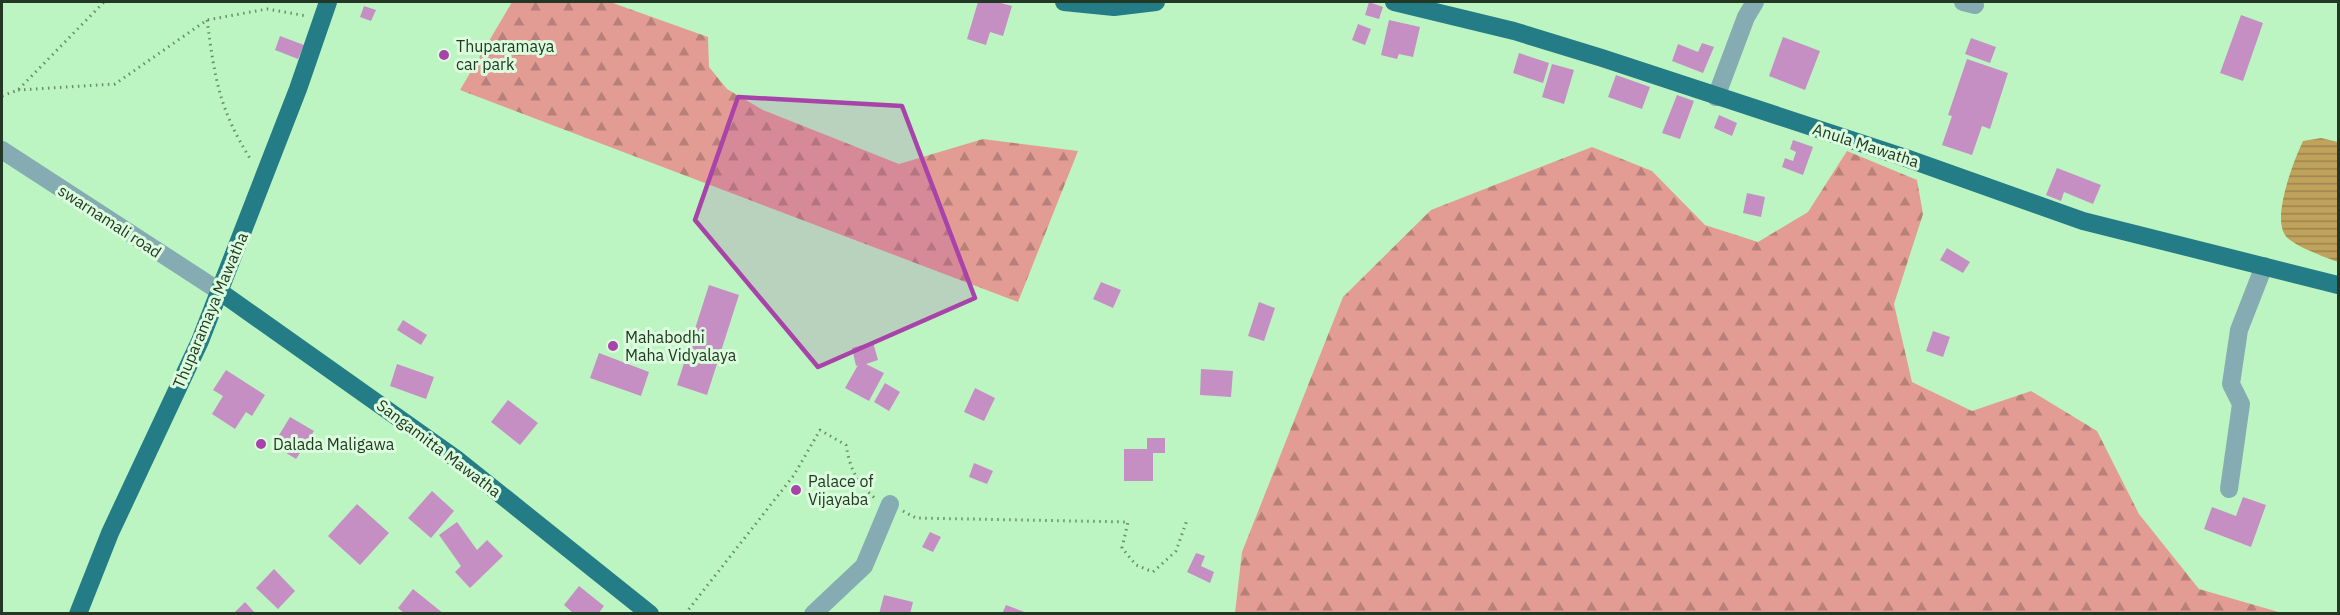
<svg xmlns="http://www.w3.org/2000/svg" width="2340" height="615" font-family="'IBM Plex Sans',sans-serif">
<style>
.forest{fill:url(#forest-firs)}
.water{fill:url(#water-rules)}
.building{fill:#c58fc4}
.lines{fill:none;stroke-linecap:round;stroke-linejoin:round}
.path{stroke:#698e6c;stroke-width:3;stroke-dasharray:1.5 4.5;stroke-linecap:butt}
.minor{stroke:#85acb2;stroke-width:18}
.major{stroke:#247c87;stroke-width:18}
.marked{fill:#a844a9;fill-opacity:0.2;stroke:#a844a9;stroke-width:4.5;stroke-linejoin:round}
.poi-dot{fill:#a844a9;stroke:#dbfcdd;stroke-width:2}
.labels{text-anchor:middle;stroke-width:6;stroke-linejoin:round;paint-order:stroke}
.poi-label{font-size:16px;fill:#223824;stroke:#dbfcdd;text-anchor:start}
.street-label{font-size:16px;fill:#223824;stroke:#dbfcdd}
</style>
<defs>
<pattern id="forest-firs" width="22" height="20" patternUnits="userSpaceOnUse" patternTransform="scale(1.5)"><rect width="22" height="20" fill="#e29c94"/><path d="M5 1l3.5 6h-7zM16 11l3.5 6h-7z" fill="#b78079"/></pattern>
<pattern id="water-rules" width="6" height="5" patternUnits="userSpaceOnUse" patternTransform="scale(1.5)"><rect width="6" height="5" fill="#bfa25c"/><path d="M0 2.5h6" fill="none" stroke="#9b854c"/></pattern>
</defs>
<rect width="100%" height="100%" fill="#bdf5c2"/>
<g class="forest">
<polygon points="512,2 610,2 708,37 709,67 727,89 763,110 899,164 983,139 1078,151 1018,302 460,90"/>
<polygon points="1592,147 1652,171 1705,225 1758,242 1808,212 1847,151 1917,180 1923,214 1894,304 1912,382 1972,411 2031,391 2097,431 2139,514 2199,589 2282,613 1235,613 1242,552 1343,297 1431,210"/>
</g>
<path class="water" d="M2321 138 2338 142V262C2325 257 2292 246 2285 235 2272 216 2294 160 2303 141Z"/>
<g class="building">
<polygon points="978,2 997,2 1012,6 1003,36 990,32 986,45 967,39"/>
<polygon points="1369,2 1383,7 1379,19 1365,15"/>
<polygon points="364,6 376,10 371,21 360,17"/>
<polygon points="2241,15 2263,23 2243,81 2220,73"/>
<polygon points="1389,20 1420,27 1413,57 1399,54 1397,59 1381,55"/>
<polygon points="1358,24 1371,29 1365,45 1352,40"/>
<polygon points="280,36 304,45 298,59 275,50"/>
<polygon points="1783,37 1820,51 1805,90 1769,76"/>
<polygon points="1971,38 1996,47 1990,63 1965,54"/>
<polygon points="1702,43 1714,47 1703,73 1672,61 1678,44 1698,52"/>
<polygon points="1519,53 1549,63 1543,83 1513,73"/>
<polygon points="1967,59 2008,73 1990,129 1982,126 1972,155 1942,145 1952,116 1948,115"/>
<polygon points="1552,64 1574,70 1564,104 1542,97"/>
<polygon points="1616,75 1650,87 1642,109 1608,97"/>
<polygon points="1677,95 1694,101 1680,139 1662,133"/>
<polygon points="1719,115 1737,123 1732,136 1714,128"/>
<polygon points="1793,140 1813,147 1803,175 1782,167 1785,158 1793,161 1796,152 1790,149"/>
<polygon points="2057,168 2101,185 2093,204 2064,192 2061,201 2046,195"/>
<polygon points="1747,193 1765,197 1761,217 1743,213"/>
<polygon points="1947,248 1970,262 1963,273 1940,260"/>
<polygon points="1101,282 1121,290 1113,308 1093,299"/>
<polygon points="709,285 739,295 707,395 677,385"/>
<polygon points="1259,302 1275,308 1264,341 1248,336"/>
<polygon points="403,320 427,335 421,345 397,330"/>
<polygon points="1933,331 1950,337 1943,357 1926,351"/>
<polygon points="873,342 878,360 866,364 884,373 869,401 845,388 858,365 856,366 852,348"/>
<polygon points="599,353 649,372 641,396 590,378"/>
<polygon points="397,364 434,377 426,399 390,386"/>
<polygon points="1201,369 1233,371 1231,397 1200,395"/>
<polygon points="226,370 265,395 252,416 246,412 235,429 212,414 223,396 213,390"/>
<polygon points="885,383 900,392 889,411 874,402"/>
<polygon points="975,388 995,398 984,421 964,412"/>
<polygon points="508,400 538,423 520,445 491,422"/>
<polygon points="290,417 314,431 296,459 273,445"/>
<polygon points="1147,438 1165,438 1165,453 1153,453 1153,481 1124,481 1124,449 1147,449"/>
<polygon points="974,463 993,471 987,484 969,477"/>
<polygon points="432,491 454,511 431,538 408,518"/>
<polygon points="2243,497 2266,505 2251,547 2204,529 2212,507 2236,516"/>
<polygon points="357,504 389,533 360,565 328,536"/>
<polygon points="457,522 477,550 487,540 503,556 470,588 455,572 461,566 439,535"/>
<polygon points="930,532 941,537 933,552 922,547"/>
<polygon points="1196,553 1205,556 1201,566 1214,572 1210,583 1187,572"/>
<polygon points="274,569 295,591 278,609 256,588"/>
<polygon points="579,586 604,606 598,614 574,614 564,605"/>
<polygon points="413,589 444,614 405,614 398,608"/>
<polygon points="884,595 913,602 910,614 879,614"/>
<polygon points="245,602 256,614 233,614"/>
<polygon points="1006,605 1027,613 1027,614 1002,614"/>
</g>
<g class="lines">
<g class="path">
<path d="M207 20C215 79 219 109 251 160"/>
<polyline points="18,90 115,84 207,20 267,9 307,16"/>
<polyline points="2,96 18,90 104,2"/>
<polyline points="903,511 916,518 1128,522 1122,548 1136,565 1153,572 1176,551 1187,520"/>
<path d="M685 614 794 475 820 430 846 445C850 469 857 483 876 499"/>
</g>
<g class="minor">
<polyline points="1963,2 1975,5"/>
<polyline points="1716,97 1746,17 1755,2"/>
<polyline points="2,150 219,291"/>
<polyline points="2229,489 2241,404 2231,384 2239,330 2264,266"/>
<polyline points="813,614 864,566 890,504"/>
</g>
<g class="major">
<polyline points="1064,2 1114,7 1156,2"/>
<polyline points="1394,2 1514,31 1602,58 1903,157 2083,221 2338,285"/>
<polyline points="219,291 455,458 650,614"/>
<polyline points="78,614 110,533 200,341 298,89 328,2"/>
</g>
</g>
<path class="marked" d="M738 97 902 106 975 298 818 367 695 220Z"/>
<g class="poi-dot">
<circle cx="444" cy="55" r="6"/>
<circle cx="613" cy="346" r="6"/>
<circle cx="261" cy="444" r="6"/>
<circle cx="796" cy="490" r="6"/>
</g>
<g class="labels">
<g class="poi-label">
<text x="456" y="52">Thuparamaya<tspan x="456" dy="18">car park</tspan></text>
<text x="625" y="343">Mahabodhi<tspan x="625" dy="18">Maha Vidyalaya</tspan></text>
<text x="273" y="450">Dalada Maligawa</text>
<text x="808" y="487">Palace of<tspan x="808" dy="18">Vijayaba</tspan></text>
</g>
<g class="street-label">
<text transform="translate(1866 145) rotate(18)" y="6">Anula Mawatha</text>
<text transform="translate(110 221) rotate(33)" y="6">swarnamali road</text>
<text transform="translate(210 310) rotate(-67)" y="6">Thuparamaya Mawatha</text>
<text transform="translate(439 448) rotate(37)" y="6">Sangamitta Mawatha</text>
</g>
</g>
<rect width="2340" height="615" fill="none" stroke="#223824" stroke-width="6"/>
</svg>
